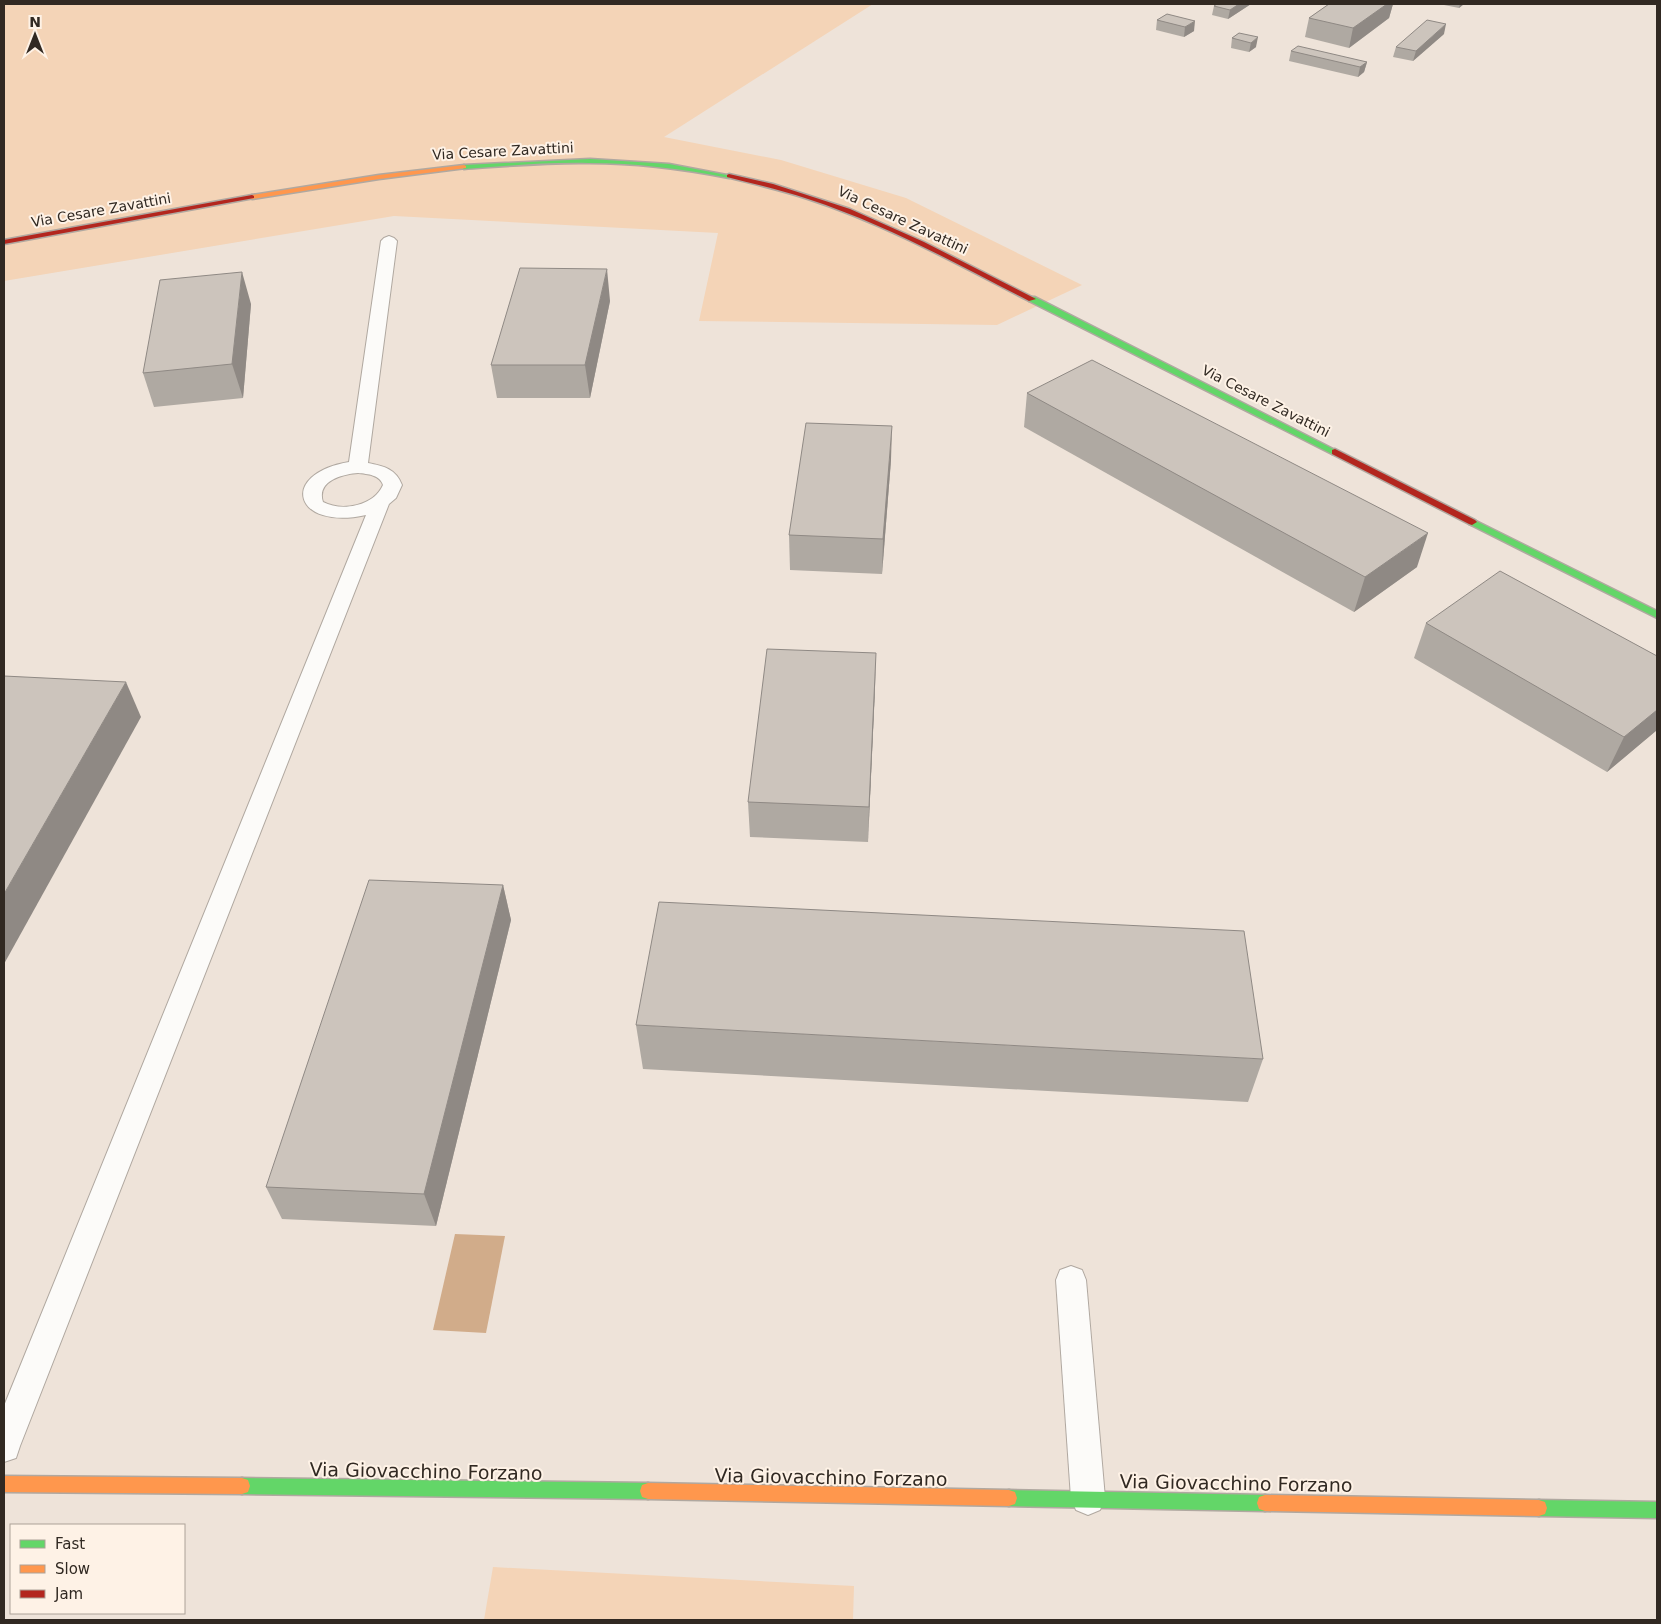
<svg xmlns="http://www.w3.org/2000/svg" width="1661" height="1624" font-family="'DejaVu Sans',sans-serif">
<style>
.green{fill:#f4d4b7}
.water{fill:#d1ac8a}
.lines{fill:none;stroke-linecap:round;stroke-linejoin:round}
.lane-casing{stroke:#b0a8a0;stroke-width:2}
.fast-casing{stroke:#b0a8a0;stroke-width:3}
.slow-casing{stroke:#b0a8a0;stroke-width:3}
.jam-casing{stroke:#b0a8a0;stroke-width:3}
.lane{fill:#fcfbf9;fill-rule:evenodd}
.fast{fill:#63d668;fill-rule:evenodd}
.slow{fill:#ff974d;fill-rule:evenodd}
.jam{fill:#b3261e;fill-rule:evenodd}
.wall{fill:#afa9a2}
.shaded-wall{fill:#8f8984}
.building{fill:#ccc4bc;stroke:#8f8984}
.labels{text-anchor:middle;stroke-width:4;stroke-linejoin:round;paint-order:stroke}
.far-street-label{font-size:14px;fill:#312922;stroke:#fef2e6}
.near-street-label{font-size:19px;fill:#312922;stroke:#fef2e6}
</style>
<rect width="100%" height="100%" fill="#eee3d9"/>
<g class="green">
<polygon points="4,4 873,4 664,137 781,160 906,198 1082,285 997,325 699,321 718,233 394,216 4,281"/>
<polygon points="493,1567 854,1586 853,1620 484,1620"/>
</g>
<polygon class="water" points="455,1234 505,1236 486,1333 433,1330"/>
<g class="lines">
<g class="lane-casing">
<g id="lane">
<path d="M389 236 394 238 397 241 368 463C384 466 396 469 402 485L396 498 389 504 20 1446 16 1458 4 1462V1406L366 515C294 531 278 474 349 462L381 241 384 238ZM358 473C368 474 380 475 383 485 374 506 342 512 323 502 316 481 343 474 358 473Z"/>
<polygon points="1071,1266 1082,1270 1086,1280 1105,1498 1100,1510 1088,1515 1076,1510 1071,1498 1056,1280 1060,1270"/>
</g>
</g>
<g class="fast-casing">
<g id="fast">
<path d="M590 159 669 164 732 176 729 178C683 169 636 163 589 163 547 162 506 166 464 169L461 167 464 165Z"/>
<polygon points="1029,297 1035,297 1339,452 1338,454 1332,454 1029,301"/>
<polygon points="1472,519 1657,611 1657,618 1469,524 1469,520"/>
<polygon points="242,1478 648,1483 654,1485 656,1491 654,1497 648,1499 242,1494 236,1492 234,1486 236,1480"/>
<polygon points="1009,1490 1265,1495 1271,1497 1273,1503 1271,1509 1265,1511 1009,1506 1003,1504 1001,1498 1003,1492"/>
<polygon points="1539,1500 1657,1502 1657,1518 1539,1516 1533,1514 1531,1508 1533,1502"/>
</g>
</g>
<g class="slow-casing">
<g id="slow">
<polygon points="464,165 466,166 466,168 379,179 252,199 248,197 252,195 379,175"/>
<polygon points="4,1476 242,1478 248,1480 250,1486 248,1492 242,1494 4,1492"/>
<polygon points="648,1483 1009,1490 1015,1492 1017,1498 1015,1504 1009,1506 648,1499 642,1497 640,1491 642,1485"/>
<polygon points="1265,1495 1539,1500 1545,1502 1547,1508 1545,1514 1539,1516 1265,1511 1259,1509 1257,1503 1259,1497"/>
</g>
</g>
<g class="jam-casing">
<g id="jam">
<path d="M729 174 773 184 850 209 924 242 1036 299 1029 301C957 264 885 224 808 199 781 190 754 184 727 177V175Z"/>
<polygon points="252,195 254,196 254,198 4,244 4,240"/>
<polygon points="1335,449 1475,520 1477,522 1472,525 1469,524 1332,454 1332,450"/>
</g>
</g>
<use href="#lane" class="lane"/>
<use href="#fast" class="fast"/>
<use href="#slow" class="slow"/>
<use href="#jam" class="jam"/>
</g>
<g class="wall">
<polygon points="1251,4 1228,19 1212,15 1214,6"/>
<polygon points="1329,4 1393,4 1389,18 1349,48 1305,37 1309,18"/>
<polygon points="1439,4 1464,4 1459,8"/>
<polygon points="1167,14 1194,31 1184,37 1156,30 1157,20"/>
<polygon points="1239,33 1256,47 1249,52 1231,48 1232,38"/>
<polygon points="1444,34 1413,61 1393,57 1396,47"/>
<polygon points="1291,51 1367,62 1364,72 1358,77 1289,61"/>
<polygon points="610,301 590,398 497,398 491,365"/>
<polygon points="251,304 243,398 154,407 143,373"/>
<polygon points="1027,393 1417,567 1354,612 1024,427"/>
<polygon points="891,460 882,574 790,570 789,535"/>
<polygon points="1426,623 1657,656 1657,730 1607,772 1414,658"/>
<polygon points="875,688 868,842 750,837 748,802"/>
<polygon points="503,885 511,920 436,1226 282,1219 266,1187"/>
<polygon points="636,1025 1263,1059 1248,1102 643,1069"/>
</g>
<g class="shaded-wall">
<polygon points="1239,4 1251,4 1228,19 1230,10"/>
<polygon points="1387,4 1393,4 1389,18 1349,48 1353,28"/>
<polygon points="1460,4 1464,4 1459,8"/>
<polygon points="1195,21 1194,31 1184,37 1185,27"/>
<polygon points="1446,24 1444,34 1413,61 1416,51"/>
<polygon points="1258,37 1256,47 1249,52 1251,43"/>
<polygon points="1367,62 1364,72 1358,77 1360,67"/>
<polygon points="607,269 610,301 590,398 585,365"/>
<polygon points="242,272 251,304 243,398 232,364"/>
<polygon points="892,426 891,460 882,574 883,539"/>
<polygon points="1428,533 1417,567 1354,612 1365,577"/>
<polygon points="876,653 875,688 868,842 869,807"/>
<polygon points="126,682 141,717 4,964 4,894"/>
<polygon points="1657,710 1657,730 1607,772 1624,737"/>
<polygon points="503,885 511,920 436,1226 424,1194"/>
</g>
<g class="building">
<polygon points="1217,4 1239,4 1230,10 1214,6"/>
<polygon points="1329,4 1387,4 1353,28 1309,18"/>
<polygon points="1167,14 1195,21 1185,27 1157,20"/>
<polygon points="1427,20 1446,24 1416,51 1396,47"/>
<polygon points="1239,33 1258,37 1251,43 1232,38"/>
<polygon points="1298,46 1367,62 1360,67 1291,51"/>
<polygon points="520,268 607,269 585,365 491,365"/>
<polygon points="242,272 232,364 143,373 160,280"/>
<polygon points="1092,360 1428,533 1365,577 1027,393"/>
<polygon points="806,423 892,426 883,539 789,535"/>
<polygon points="1500,571 1657,656 1657,710 1624,737 1426,623"/>
<polygon points="767,649 876,653 869,807 748,802"/>
<polygon points="4,676 126,682 4,894"/>
<polygon points="369,880 503,885 424,1194 266,1187"/>
<polygon points="659,902 1244,931 1263,1059 636,1025"/>
</g>
<g class="labels">
<g class="far-street-label">
<text transform="translate(503 151) rotate(-3)" y="5">Via Cesare Zavattini</text>
<text transform="translate(101 210) rotate(-10)" y="5">Via Cesare Zavattini</text>
<text transform="translate(903 220) rotate(25)" y="5">Via Cesare Zavattini</text>
<text transform="translate(1266 401) rotate(27)" y="5">Via Cesare Zavattini</text>
</g>
<g class="near-street-label">
<text transform="translate(426 1471) rotate(1)" y="7">Via Giovacchino Forzano</text>
<text transform="translate(831 1477) rotate(1)" y="7">Via Giovacchino Forzano</text>
<text transform="translate(1236 1483) rotate(1)" y="7">Via Giovacchino Forzano</text>
</g>
</g>
<rect width="1661" height="1624" fill="none" stroke="#312922" stroke-width="10"/>
<rect x="10" y="1524" width="175" height="90" fill="#fef2e6" stroke="#aca298"/>
<rect x="20" y="1540" width="25" height="8" fill="#63d668" stroke="#aca298"/>
<text x="55" y="1549" font-size="15" fill="#312922">Fast</text>
<rect x="20" y="1565" width="25" height="8" fill="#ff974d" stroke="#aca298"/>
<text x="55" y="1574" font-size="15" fill="#312922">Slow</text>
<rect x="20" y="1590" width="25" height="8" fill="#b3261e" stroke="#aca298"/>
<text x="55" y="1599" font-size="15" fill="#312922">Jam</text>
<g transform="translate(35 35)" stroke="#fef2e6" stroke-width="4" paint-order="stroke">
<path d="M0-4L9 19L0 12L-9 19Z" fill="#312922"/>
<text y="-8" font-size="14" font-weight="bold" text-anchor="middle" fill="#312922">N</text>
</g>
</svg>
